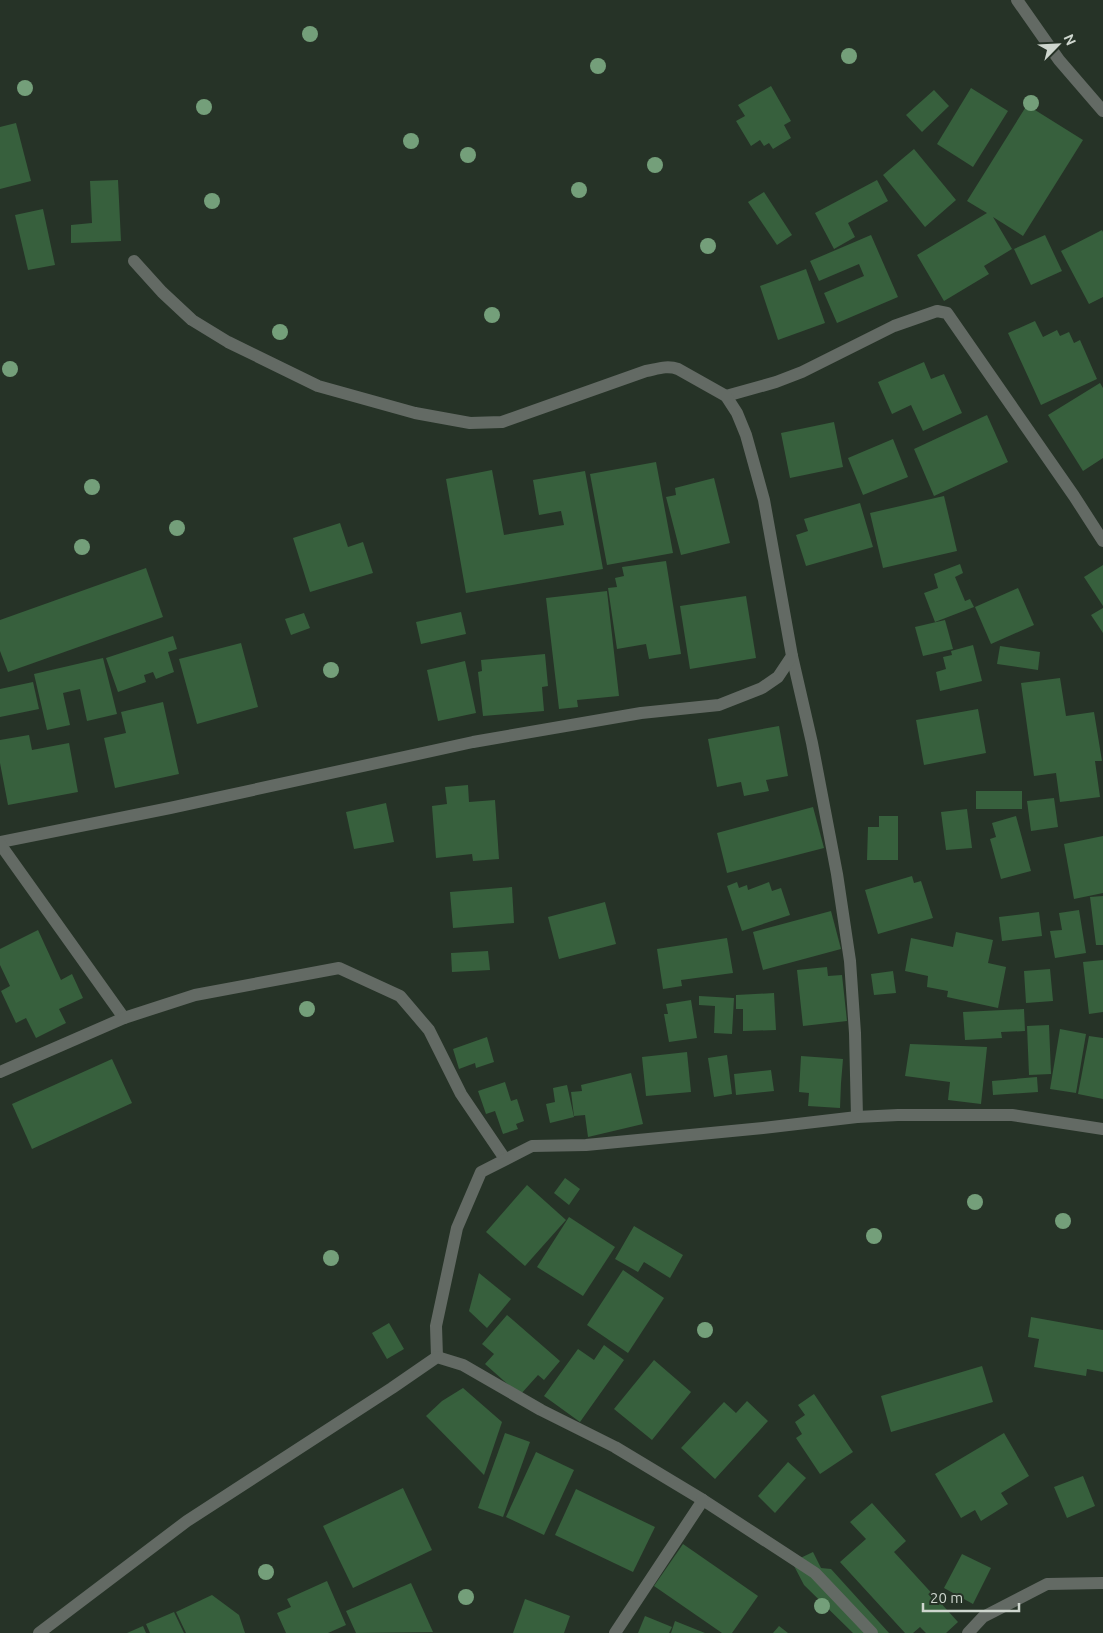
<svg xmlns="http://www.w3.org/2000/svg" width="1103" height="1633" font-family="Ubuntu,sans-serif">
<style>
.building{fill:#37603d}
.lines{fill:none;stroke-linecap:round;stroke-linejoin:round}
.minor{stroke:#636a64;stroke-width:12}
.tree{fill:#749f7a}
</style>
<rect width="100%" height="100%" fill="#263327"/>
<g class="building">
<polygon points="771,86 791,121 784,125 791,138 773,149 769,143 764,146 760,140 751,146 736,121 745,116 738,105"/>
<polygon points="971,88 1008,111 973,167 937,144"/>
<polygon points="934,90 949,106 922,132 906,115"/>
<polygon points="1027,105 1083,140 1023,236 993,217 1012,249 984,266 989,274 944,301 917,255 987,213 967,201"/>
<polygon points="16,123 31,181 0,189 0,127"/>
<polygon points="914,149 956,200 925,227 883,175"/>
<polygon points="118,180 121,241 71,243 71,225 92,223 90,181"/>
<polygon points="877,180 888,201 848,223 855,237 834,249 815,213"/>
<polygon points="764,192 792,235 777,245 748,202"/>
<polygon points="43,209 55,265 28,270 15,215"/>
<polygon points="1102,230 1103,232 1103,297 1089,304 1061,251"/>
<polygon points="871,235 898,297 837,323 824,293 864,276 859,264 819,281 810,261"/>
<polygon points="1045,235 1062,271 1031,285 1014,249"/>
<polygon points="806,269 825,323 778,340 760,286"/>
<polygon points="1035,321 1043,337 1057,330 1060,336 1069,332 1074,343 1080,340 1097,379 1041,405 1008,333"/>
<polygon points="924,362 931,379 944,374 962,413 923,431 911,405 892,414 878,382"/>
<polygon points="1100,383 1103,388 1103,458 1083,471 1048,415"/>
<polygon points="987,415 1008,462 934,496 914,449"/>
<polygon points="834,422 843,467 790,478 781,433"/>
<polygon points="893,439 908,477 863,495 848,458"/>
<polygon points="656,462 673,553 607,565 590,474"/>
<polygon points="492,470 504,535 564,525 561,511 539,515 533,480 585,471 603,569 466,593 446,479"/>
<polygon points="714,478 730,543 681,555 666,497 676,495 675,488"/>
<polygon points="944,496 957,551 883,568 870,513"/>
<polygon points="860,503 873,547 806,566 796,535 808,531 804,519"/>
<polygon points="340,523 348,547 363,542 373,573 310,592 293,538"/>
<polygon points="666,561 681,654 649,659 646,644 617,649 608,588 617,587 615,578 624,576 622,567"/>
<polygon points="960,564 963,573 955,577 965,601 970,599 974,607 935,622 924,593 938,588 934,574"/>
<polygon points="1103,565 1103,606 1084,577"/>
<polygon points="146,568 163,617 8,672 0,651 0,620"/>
<polygon points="1018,588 1034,625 991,644 975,607"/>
<polygon points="607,591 619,696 577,700 578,707 559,709 546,598"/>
<polygon points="746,596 756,658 690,669 680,606"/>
<polygon points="1103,608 1103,633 1091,615"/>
<polygon points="461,612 466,634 421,644 416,622"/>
<polygon points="304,613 310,628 291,635 285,619"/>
<polygon points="945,620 953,649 923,656 915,627"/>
<polygon points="173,636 177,649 168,652 174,672 156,679 153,672 144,675 146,682 118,692 106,658"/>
<polygon points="241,643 258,707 197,724 179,659"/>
<polygon points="973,645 982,681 940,691 936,672 946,669 943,657 952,655 951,651"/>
<polygon points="1000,646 1040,652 1038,670 997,664"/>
<polygon points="545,654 548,686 542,687 544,711 483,716 478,672 482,671 481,660"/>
<polygon points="103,658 117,714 87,721 80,689 63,693 70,725 47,730 34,674"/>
<polygon points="465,661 476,713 438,721 427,670"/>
<polygon points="1060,678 1066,716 1094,712 1102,761 1095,761 1100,797 1060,802 1056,773 1034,776 1021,683"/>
<polygon points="33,682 39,709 0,717 0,689"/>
<polygon points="163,702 179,774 115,788 104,738 126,733 121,712"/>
<polygon points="978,709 986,753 924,765 916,720"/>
<polygon points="779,726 788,776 766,780 769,791 744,796 741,782 717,787 708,739"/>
<polygon points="29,735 32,750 69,743 78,792 8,805 0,763 0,740"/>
<polygon points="468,785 469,802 495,800 499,859 473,861 472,854 436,858 432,806 447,804 445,787"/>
<rect x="976" y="791" width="46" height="18"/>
<polygon points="1054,798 1058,827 1031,831 1027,801"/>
<polygon points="386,803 394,842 354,849 346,812"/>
<polygon points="813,807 824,848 727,873 717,833"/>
<polygon points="967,809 972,848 946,850 941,812"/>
<polygon points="879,816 898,816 898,860 867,860 868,827 879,827"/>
<polygon points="1016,816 1031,871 1001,879 990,839 996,837 992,823"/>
<polygon points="1103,836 1103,893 1074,899 1064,844"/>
<polygon points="912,876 914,883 921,881 933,918 878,934 865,890"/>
<polygon points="737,882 739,888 747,885 748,890 769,882 772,891 781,888 790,915 742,931 727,886"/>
<polygon points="512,887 514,923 453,928 450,892"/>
<polygon points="1103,896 1103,945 1096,945 1090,897"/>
<polygon points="605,902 616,944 559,959 548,917"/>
<polygon points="1079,910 1086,953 1055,958 1050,931 1062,930 1059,913"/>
<polygon points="831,911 841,949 763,970 753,932"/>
<polygon points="1039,912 1042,936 1002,941 999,917"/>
<polygon points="38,930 61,980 72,974 83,998 59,1009 66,1023 36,1038 26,1018 16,1023 1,991 10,986 0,965 0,949"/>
<polygon points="956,932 993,940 988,963 1006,967 998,1008 947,997 948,991 927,987 928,976 905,971 911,938 953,947"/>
<polygon points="727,938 733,973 681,980 682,986 663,989 657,949"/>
<polygon points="488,951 490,970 452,972 451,953"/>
<polygon points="1103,960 1103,1012 1089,1014 1083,962"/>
<polygon points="827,967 828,976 842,975 847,1021 803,1026 797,970"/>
<polygon points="1050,969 1053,1001 1026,1003 1024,971"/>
<polygon points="893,971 896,993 874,995 871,974"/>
<polygon points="774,993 776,1030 743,1031 743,1009 736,1009 736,995"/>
<polygon points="699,996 734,998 732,1034 714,1033 715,1006 699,1005"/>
<polygon points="691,1000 697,1038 669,1042 664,1014 668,1014 666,1004"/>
<polygon points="1024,1009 1025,1031 1001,1032 1002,1038 965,1040 963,1012"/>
<polygon points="1049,1025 1051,1074 1029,1075 1027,1026"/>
<polygon points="1060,1029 1086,1034 1076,1093 1050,1089"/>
<polygon points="1089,1036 1103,1038 1103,1099 1078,1094"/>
<polygon points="487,1037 494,1062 476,1068 475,1063 459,1069 453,1049"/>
<polygon points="910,1044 987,1047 981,1104 948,1100 950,1082 905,1076"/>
<polygon points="687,1052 691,1092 646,1096 642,1057"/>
<polygon points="727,1055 732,1094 714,1097 708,1058"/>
<polygon points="801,1056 843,1059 841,1083 840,1108 808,1106 809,1093 799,1092"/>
<polygon points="112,1059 132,1103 32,1149 12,1104"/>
<polygon points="771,1070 774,1091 736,1095 734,1074"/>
<polygon points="631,1073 643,1124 588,1137 585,1115 574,1116 571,1092 582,1091 581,1085"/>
<polygon points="1037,1077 1038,1092 993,1095 992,1081"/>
<polygon points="505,1082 511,1101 517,1099 524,1121 516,1124 518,1129 503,1134 495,1111 486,1114 478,1091"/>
<polygon points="567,1085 574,1117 550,1123 546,1104 555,1102 553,1088"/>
<polygon points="565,1178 580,1189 569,1205 554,1193"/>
<polygon points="527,1185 566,1220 525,1266 486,1232"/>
<polygon points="569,1217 615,1247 583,1296 537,1267"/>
<polygon points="634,1226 683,1255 670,1278 644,1262 638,1272 615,1259"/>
<polygon points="623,1270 664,1298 628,1353 587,1325"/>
<polygon points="479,1273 511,1299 487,1328 469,1311"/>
<polygon points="507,1315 560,1361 544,1380 538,1375 520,1395 485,1364 494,1354 482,1344"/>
<polygon points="1031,1317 1103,1330 1103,1372 1087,1369 1086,1376 1034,1367 1039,1339 1028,1337"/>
<polygon points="389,1323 404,1349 387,1359 372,1333"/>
<polygon points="604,1345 624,1360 580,1422 544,1396 578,1349 594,1360"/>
<polygon points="654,1360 691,1392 652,1440 614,1409"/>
<polygon points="982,1366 993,1402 891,1432 881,1396"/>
<polygon points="463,1388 502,1422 484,1475 426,1416 442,1401"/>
<polygon points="814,1394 853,1452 820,1474 796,1438 802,1434 795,1422 805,1415 798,1405"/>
<polygon points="747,1401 768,1421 715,1479 681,1448 724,1402 736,1413"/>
<polygon points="505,1433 530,1442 503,1517 478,1508"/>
<polygon points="1004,1433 1029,1476 1001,1493 1008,1504 981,1521 975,1510 961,1518 935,1474"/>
<polygon points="536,1452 574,1470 544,1535 506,1517"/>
<polygon points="788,1462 806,1478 775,1513 758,1496"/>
<polygon points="1083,1476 1095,1506 1067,1518 1054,1487"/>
<polygon points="403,1488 432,1550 353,1588 323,1526"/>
<polygon points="576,1489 655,1527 633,1572 555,1535"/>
<polygon points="872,1503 906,1541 894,1552 958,1622 946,1633 926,1633 920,1627 913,1633 905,1633 840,1562 866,1539 850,1522"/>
<polygon points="683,1544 758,1596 732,1633 722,1633 654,1586"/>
<polygon points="813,1552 821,1568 831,1569 889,1633 853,1633 804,1585 792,1562"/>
<polygon points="962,1554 991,1568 973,1604 944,1588"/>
<polygon points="327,1581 346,1625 328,1633 286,1633 277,1613 291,1607 287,1599"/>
<polygon points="411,1583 433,1632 356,1633 346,1611"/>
<polygon points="212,1595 239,1615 245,1633 186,1633 176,1612"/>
<polygon points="525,1599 570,1616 564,1633 513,1633"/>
<polygon points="174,1612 184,1633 150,1633 146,1624"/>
<polygon points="645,1616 672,1627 669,1633 638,1633"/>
<polygon points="675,1621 705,1633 671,1633"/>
<polygon points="143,1626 146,1633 127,1633"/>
<polygon points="779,1626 788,1633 773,1633"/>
</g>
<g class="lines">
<g class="minor">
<polyline points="1017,0 1059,60 1103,111"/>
<polyline points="726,396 776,382 802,372 894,326 937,311 947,313 1074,496 1103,541"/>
<polyline points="792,656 812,743 837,874 850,961 855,1033 857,1117"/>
<path d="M0 842 170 808 473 742 641 713 719 705 762 688 778 677 792 656 764 500 746 435 737 413 726 396 678 369C667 365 657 369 646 371L502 422 470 423 415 413 318 386 228 342 192 320 162 292 134 261"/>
<polyline points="0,844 124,1018"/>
<polyline points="0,1072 124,1018 195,995 339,968 400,996 429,1030 461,1094 505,1159"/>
<polyline points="437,1357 436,1326 457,1228 481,1172 532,1146 586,1145 763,1128 857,1117 898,1115 1012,1115 1103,1129"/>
<polyline points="39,1633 187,1521 392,1388 437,1357 463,1365 541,1410 615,1447 703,1500 815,1573 872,1633"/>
<polyline points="615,1633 703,1500"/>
<polyline points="968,1633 983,1617 1047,1584 1103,1583"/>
</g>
</g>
<g class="tree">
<circle cx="310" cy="34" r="8"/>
<circle cx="849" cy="56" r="8"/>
<circle cx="598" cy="66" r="8"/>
<circle cx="25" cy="88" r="8"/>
<circle cx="1031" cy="103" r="8"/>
<circle cx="204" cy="107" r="8"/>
<circle cx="411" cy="141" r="8"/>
<circle cx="468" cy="155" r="8"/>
<circle cx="655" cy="165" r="8"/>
<circle cx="579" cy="190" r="8"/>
<circle cx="212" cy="201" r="8"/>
<circle cx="708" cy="246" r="8"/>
<circle cx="492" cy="315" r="8"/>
<circle cx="280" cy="332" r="8"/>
<circle cx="10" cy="369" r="8"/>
<circle cx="92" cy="487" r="8"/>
<circle cx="177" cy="528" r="8"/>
<circle cx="82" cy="547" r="8"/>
<circle cx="331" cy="670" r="8"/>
<circle cx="307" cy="1009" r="8"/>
<circle cx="975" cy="1202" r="8"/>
<circle cx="1063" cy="1221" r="8"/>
<circle cx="874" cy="1236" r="8"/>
<circle cx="331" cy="1258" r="8"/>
<circle cx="705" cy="1330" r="8"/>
<circle cx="266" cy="1572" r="8"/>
<circle cx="466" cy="1597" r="8"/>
<circle cx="822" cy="1606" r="8"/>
</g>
<g transform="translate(1058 45) rotate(66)" stroke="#263327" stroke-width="4" paint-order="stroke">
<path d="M0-4L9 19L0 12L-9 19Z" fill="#ced6ce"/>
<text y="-8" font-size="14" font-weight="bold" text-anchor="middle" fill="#ced6ce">N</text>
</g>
<path d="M923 1603v8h96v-8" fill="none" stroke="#ced6ce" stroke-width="2.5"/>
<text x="930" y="1603" font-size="15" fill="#ced6ce" stroke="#263327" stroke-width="4" paint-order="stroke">20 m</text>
</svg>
